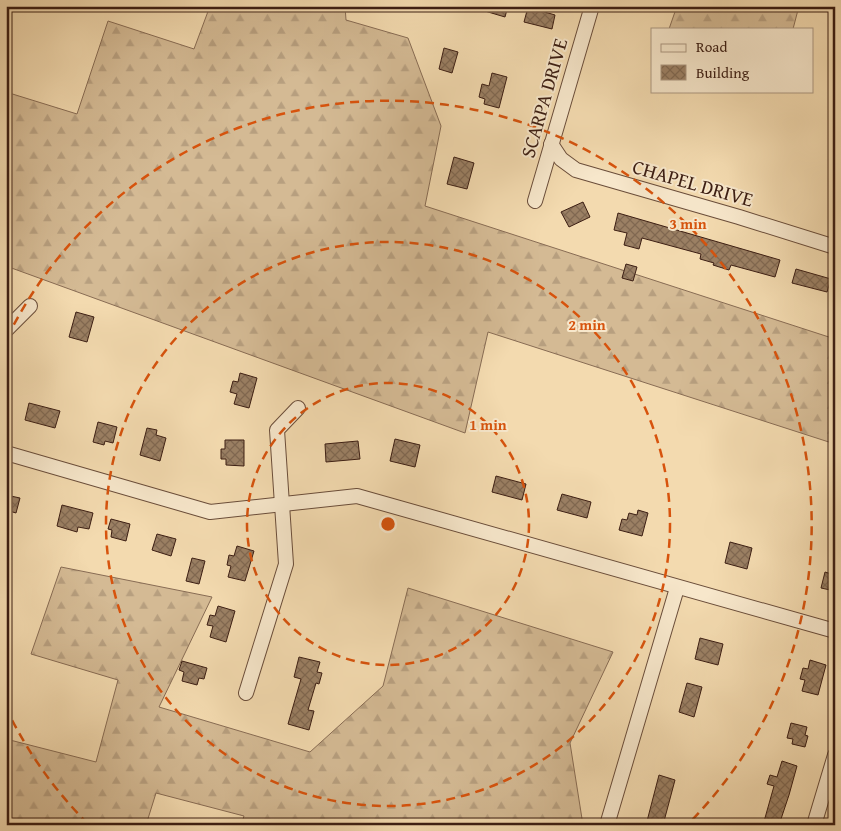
<svg xmlns="http://www.w3.org/2000/svg" width="841" height="831" font-family="'Gentium Book Plus',serif">
<style>
.forest{fill:url(#forest-firs);stroke:#886c54}
.building{fill:url(#building-cross-hatch);stroke:#3c1e13}
.lines{fill:none;stroke-linecap:round;stroke-linejoin:round}
.minor-casing{stroke:#6a4d3a;stroke-width:16}
.minor{stroke:#f7e7cb;stroke-width:14}
.ring{fill:none;stroke:#d7530d;stroke-width:2.5;stroke-dasharray:9 6}
.labels{text-anchor:middle;stroke-width:4;stroke-linejoin:round;paint-order:stroke}
.street-label{font-size:20px;fill:#3c1e13;stroke:#f7e7cb}
.centre{fill:#d7530d;stroke:#f7e7cb;stroke-width:2.5}
.ring-label{font-size:15px;text-anchor:middle;font-weight:bold;fill:#d7530d;stroke:#f7e7cb;stroke-width:4;stroke-linejoin:round;paint-order:stroke}
</style>
<defs>
<pattern id="forest-firs" width="22" height="20" patternUnits="userSpaceOnUse" patternTransform="scale(1.25)"><rect width="22" height="20" fill="#d4ba94"/><path d="M5 1l3.5 6h-7zM16 11l3.5 6h-7z" fill="#b79f7f"/></pattern>
<pattern id="building-cross-hatch" width="8" height="8" patternUnits="userSpaceOnUse" patternTransform="scale(1.25)"><rect width="8" height="8" fill="#9b8064"/><path d="M0 0l8 8M0 8l8-8" fill="none" stroke="#806851"/></pattern>
</defs>
<rect width="100%" height="100%" fill="#f3daaf"/>
<filter id="stains"><feTurbulence type="fractalNoise" baseFrequency=".004" numOctaves="4"/><feColorMatrix values="0 0 0 0 .2 0 0 0 0 .09 0 0 0 0 .02 0 0 0 .5 -.17"/></filter>
<radialGradient id="worn" r=".72"><stop offset=".6" stop-color="#630" stop-opacity="0"/><stop offset="1" stop-color="#630" stop-opacity=".3"/></radialGradient>
<g class="forest">
<polygon points="210,6 345,6 346,20 408,38 441,126 425,206 835,339 835,444 488,332 465,433 6,266 6,92 77,114 108,21 194,49"/>
<polygon points="677,6 799,6 793,29 669,29"/>
<polygon points="61,567 212,597 159,707 310,752 383,686 408,588 613,652 570,743 583,825 241,825 244,816 156,793 146,825 6,825 6,739 96,762 118,680 31,654"/>
</g>
<g class="building">
<polygon points="478,6 508,6 505,17 478,9"/>
<polygon points="528,7 555,15 552,29 524,22"/>
<polygon points="444,48 458,52 452,73 439,69"/>
<polygon points="492,73 507,77 499,108 484,104 485,99 479,97 482,84 489,86"/>
<polygon points="454,157 474,163 467,189 447,184"/>
<polygon points="583,202 590,217 569,227 561,212"/>
<polygon points="618,213 780,260 775,277 731,265 729,270 713,265 714,263 700,259 701,254 642,238 639,249 624,245 627,233 614,230"/>
<polygon points="626,264 637,267 633,281 622,278"/>
<polygon points="796,269 831,279 827,292 792,283"/>
<polygon points="76,312 94,317 87,342 69,337"/>
<polygon points="240,373 257,378 249,408 234,404 237,394 230,392 233,381 238,382"/>
<polygon points="29,403 60,411 55,428 25,420"/>
<polygon points="98,422 117,427 113,443 105,441 104,445 93,442"/>
<polygon points="147,428 157,430 156,435 166,438 160,461 140,455"/>
<polygon points="395,439 420,445 415,467 390,461"/>
<polygon points="225,440 244,440 244,466 226,465 226,459 221,459 221,449 225,449"/>
<polygon points="358,441 360,459 326,462 325,444"/>
<polygon points="496,476 526,484 522,500 492,492"/>
<polygon points="562,494 591,502 587,518 557,510"/>
<polygon points="6,495 20,498 16,513 6,510"/>
<polygon points="62,505 93,513 89,529 78,527 77,532 57,526"/>
<polygon points="638,510 648,513 642,536 619,530 622,519 627,520 629,513 637,515"/>
<polygon points="111,519 130,524 126,541 111,537 112,530 108,529"/>
<polygon points="157,534 176,539 171,556 152,550"/>
<polygon points="730,542 752,548 747,569 725,563"/>
<polygon points="237,546 254,551 245,581 228,577 231,566 227,565 229,555 234,556"/>
<polygon points="192,558 205,561 199,584 186,581"/>
<polygon points="825,572 835,575 835,591 821,588"/>
<polygon points="218,606 235,611 226,642 210,637 213,626 207,625 210,615 215,616"/>
<polygon points="700,638 723,644 718,665 695,659"/>
<polygon points="299,657 320,662 317,672 322,673 319,684 316,683 308,710 314,711 309,730 288,724 301,679 294,677"/>
<polygon points="810,660 826,665 818,695 802,691 805,680 800,679 803,668 808,669"/>
<polygon points="182,661 207,668 204,679 199,678 197,685 182,681 184,672 179,670"/>
<polygon points="687,683 702,687 694,717 679,712"/>
<polygon points="791,723 807,727 805,735 808,736 805,747 792,744 793,739 787,738"/>
<polygon points="782,761 797,766 789,795 779,825 763,825 774,786 767,784 770,775 777,777"/>
<polygon points="659,775 675,780 663,825 646,825"/>
</g>
<g class="lines">
<g class="minor-casing">
<g id="minor">
<polyline points="551,144 561,159 576,170 739,217 835,247"/>
<polyline points="535,201 592,6"/>
<polyline points="6,330 30,306"/>
<polyline points="6,453 210,512 357,496 835,631"/>
<polyline points="246,693 286,564 277,430 298,408"/>
<polyline points="607,825 677,588"/>
<polyline points="814,825 835,755"/>
</g>
</g>
<use href="#minor" class="minor"/>
</g>
<g class="ring">
<circle cx="388" cy="524" r="141"/>
<circle cx="388" cy="524" r="282"/>
<path d="M88 824A424 424 0 0 1 7 710M7 338A424 424 0 1 1 688 824"/>
</g>
<g class="labels">
<g class="street-label">
<text transform="translate(544 98) rotate(-74)" y="7">SCARPA DRIVE</text>
<text transform="translate(693 183) rotate(16)" y="7">CHAPEL DRIVE</text>
</g>
</g>
<circle cx="388" cy="524" r="8" class="centre"/>
<g class="ring-label">
<text x="688" y="229">3 min</text>
<text x="587" y="330">2 min</text>
<text x="488" y="430">1 min</text>
</g>
<rect width="841" height="831" fill="none" stroke="#f3daaf" stroke-width="25"/>
<rect x="8" y="8" width="826" height="816" fill="none" stroke="#3c1e13" stroke-width="2.5"/>
<rect x="12" y="12" width="816" height="806" fill="none" stroke="#3c1e13"/>
<rect x="651" y="28" width="162" height="65" fill="#f7e7cb" stroke="#ac9781"/>
<rect x="661" y="44" width="25" height="8" fill="#f7e7cb" stroke="#ac9781"/>
<text x="696" y="52" font-size="15" fill="#3c1e13">Road</text>
<rect x="661" y="65" width="25" height="15" fill="url(#building-cross-hatch)" stroke="#ac9781"/>
<text x="696" y="78" font-size="15" fill="#3c1e13">Building</text>
<rect width="100%" height="100%" filter="url(#stains)"/>
<rect width="100%" height="100%" fill="url(#worn)"/>
</svg>
